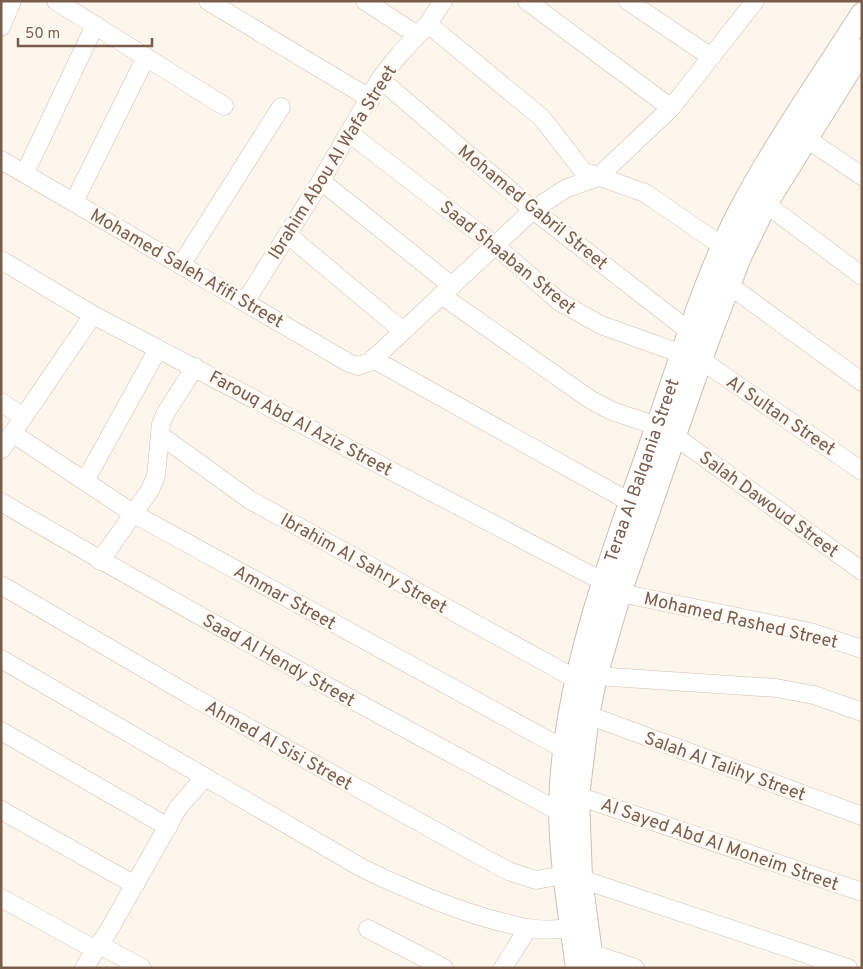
<svg xmlns="http://www.w3.org/2000/svg" width="863" height="969" font-family="Overpass,sans-serif">
<style>
.lines{fill:none;stroke-linecap:round;stroke-linejoin:round}
.minor-casing{stroke:#d1beb0;stroke-width:19}
.tertiary-casing{stroke:#d1beb0;stroke-width:24}
.minor{stroke:#fff;stroke-width:18}
.tertiary{stroke:#fff;stroke-width:22}
.labels{text-anchor:middle;stroke-width:5;stroke-linejoin:round;paint-order:stroke}
.street-label{font-size:18px;fill:#7a5c4d;stroke:#fffaf3}
</style>
<rect width="100%" height="100%" fill="#fdf6ec"/>
<g class="lines">
<g class="minor-casing">
<g id="minor">
<polyline points="56,1 224,106"/>
<polyline points="208,1 371,99"/>
<polyline points="365,1 417,35"/>
<polyline points="527,1 671,108"/>
<polyline points="628,1 711,57"/>
<polyline points="428,24 542,118 583,171 645,193 722,246"/>
<polyline points="1,27 12,1"/>
<polyline points="380,79 533,210 689,331"/>
<polyline points="349,133 496,246 560,302 601,325 682,354"/>
<polyline points="807,139 862,176"/>
<polyline points="1,160 349,363 358,366 370,362 533,210 565,189 598,177 671,108 755,1"/>
<polyline points="25,173 95,25"/>
<polyline points="321,181 452,286"/>
<polyline points="74,202 146,57"/>
<polyline points="766,204 862,276"/>
<polyline points="288,235 403,331"/>
<polyline points="1,260 93,315 604,582"/>
<polyline points="181,265 281,107"/>
<polyline points="729,285 862,382"/>
<polyline points="441,295 591,400 612,411 657,426"/>
<polyline points="245,302 321,181 380,79 399,55 428,24 443,1"/>
<polyline points="373,359 630,502"/>
<polyline points="701,360 862,471"/>
<polyline points="1,402 23,417"/>
<polyline points="12,433 134,514 564,749"/>
<polyline points="160,435 250,500 576,679"/>
<polyline points="676,437 862,571"/>
<polyline points="1,450 93,315"/>
<polyline points="85,481 158,349"/>
<path d="M1 502C185 610 372 711 560 812"/>
<polyline points="100,561 150,490 156,476 161,424 165,414 195,367"/>
<polyline points="1,585 193,697 508,871 536,880 564,875"/>
<polyline points="620,593 810,632 862,649"/>
<path d="M1 659 362 868C414 893 470 917 527 928 545 931 566 929 584 927"/>
<polyline points="596,676 776,688 814,695 862,712"/>
<polyline points="588,715 862,816"/>
<polyline points="1,731 168,827"/>
<polyline points="578,796 862,892"/>
<polyline points="1,810 135,885"/>
<polyline points="581,879 848,968"/>
<polyline points="1,898 96,950"/>
<polyline points="368,929 444,968"/>
<polyline points="100,945 142,968"/>
<polyline points="591,953 635,968"/>
<polyline points="84,968 109,930 178,808 205,777"/>
<polyline points="503,968 528,928"/>
</g>
</g>
<g class="tertiary-casing">
<g id="tertiary">
<path id="s1" d="M577 968C569 907 557 846 561 784 569 662 616 544 656 429 682 356 704 279 740 210 776 142 821 78 862 14"/>
<polyline points="593,968 581,879 578,796 588,715 596,676 620,593 708,340 740,257 766,204 862,50"/>
</g>
</g>
<use href="#minor" class="minor"/>
<use href="#tertiary" class="tertiary"/>
</g>
<g class="labels">
<g class="street-label">
<text transform="translate(332 162) rotate(-58)" y="6">Ibrahim Abou Al Wafa Street</text>
<text transform="translate(533 207) rotate(39)" y="6">Mohamed Gabril Street</text>
<text transform="translate(508 257) rotate(39)" y="6">Saad Shaaban Street</text>
<text transform="translate(187 268) rotate(30)" y="6">Mohamed Saleh Afifi Street</text>
<text transform="translate(781 415) rotate(34)" y="6">Al Sultan Street</text>
<text transform="translate(301 423) rotate(28)" y="6">Farouq Abd Al Aziz Street</text>
<text dy="6" stroke="none"><textPath href="#s1" startOffset="510">Teraa Al Balqania Street</textPath></text>
<text transform="translate(769 504) rotate(36)" y="6">Salah Dawoud Street</text>
<text transform="translate(364 563) rotate(29)" y="6">Ibrahim Al Sahry Street</text>
<text transform="translate(285 597) rotate(29)" y="6">Ammar Street</text>
<text transform="translate(741 620) rotate(13)" y="6">Mohamed Rashed Street</text>
<text transform="translate(279 660) rotate(29)" y="6">Saad Al Hendy Street</text>
<text transform="translate(279 745) rotate(29)" y="6">Ahmed Al Sisi Street</text>
<text transform="translate(725 766) rotate(20)" y="6">Salah Al Talihy Street</text>
<text transform="translate(720 844) rotate(19)" y="6">Al Sayed Abd Al Moneim Street</text>
</g>
</g>
<rect width="863" height="969" fill="none" stroke="#7a5c4d" stroke-width="5"/>
<path d="M18 38v8h134v-8" fill="none" stroke="#7a5c4d" stroke-width="2.5"/>
<text x="25" y="38" font-size="15" fill="#7a5c4d" stroke="#fffaf3" stroke-width="4" paint-order="stroke">50 m</text>
</svg>
